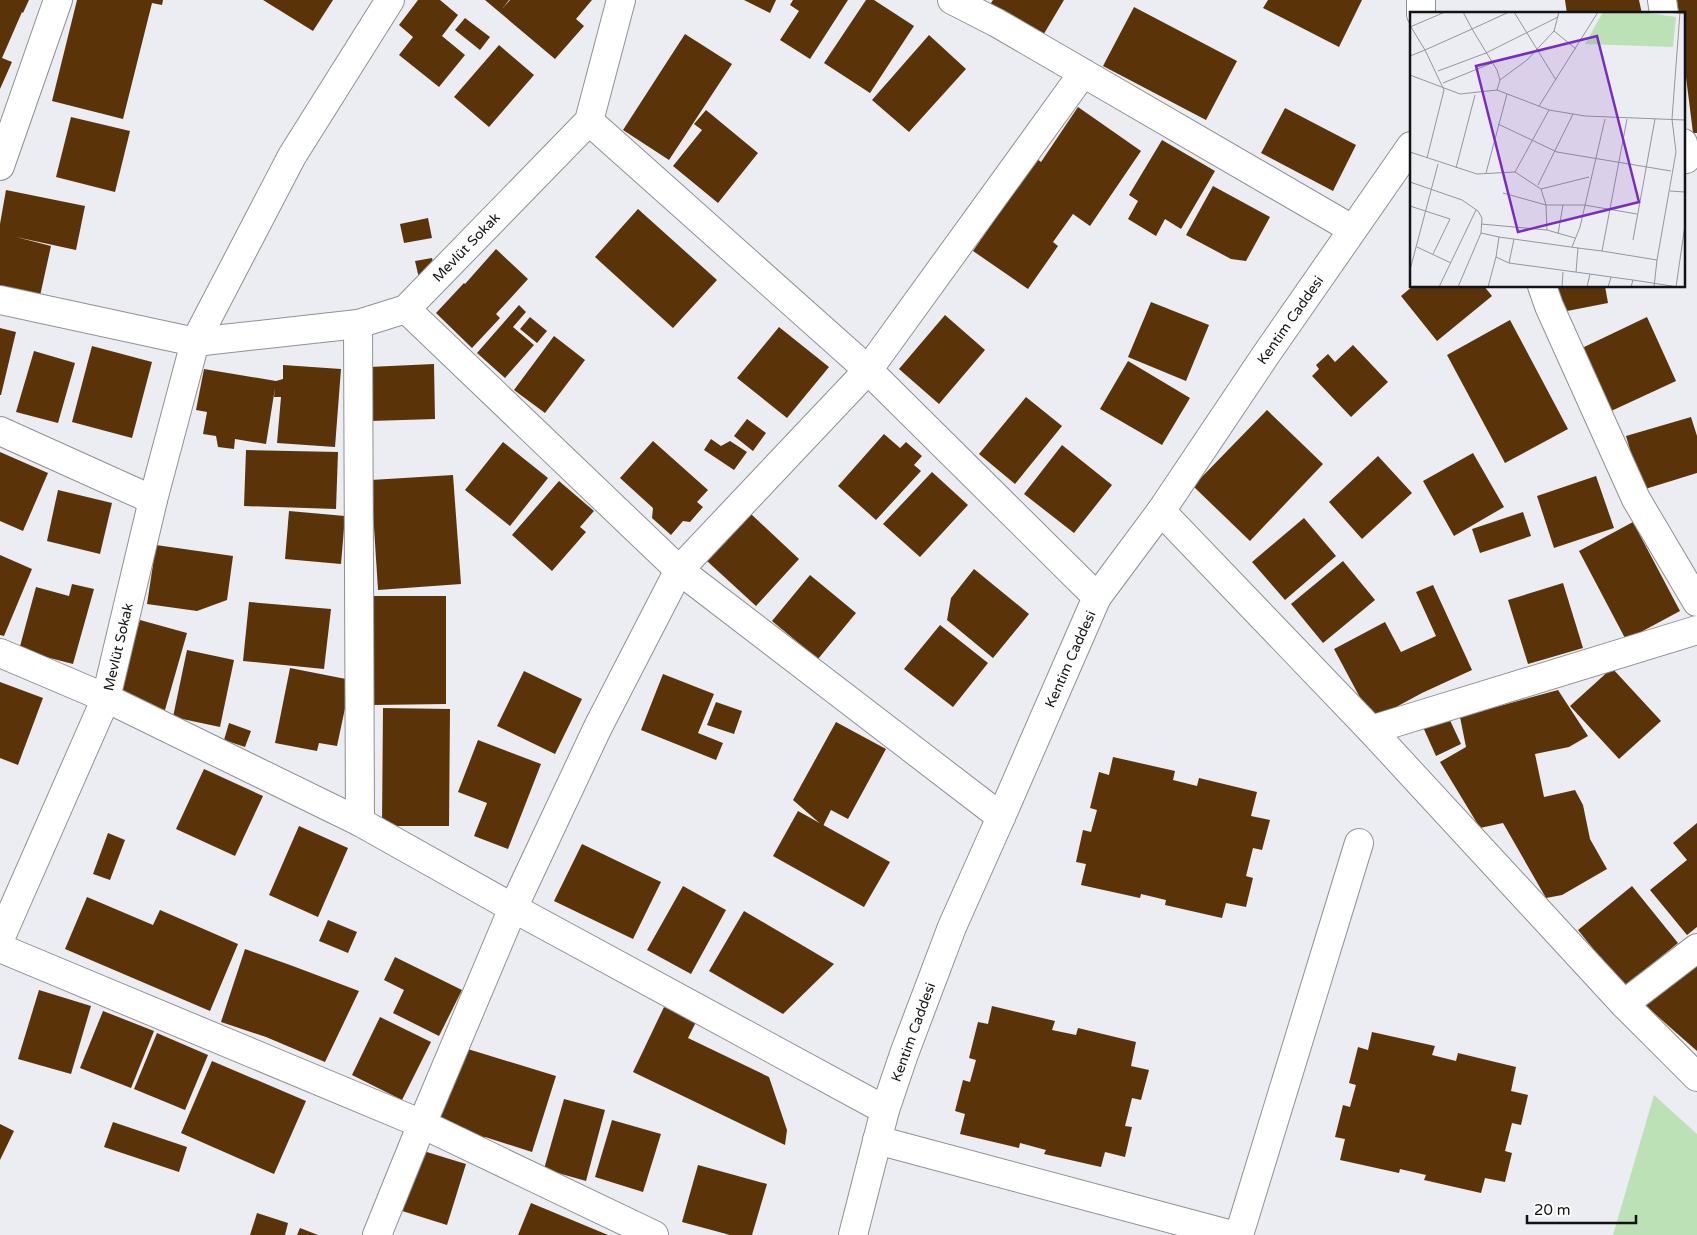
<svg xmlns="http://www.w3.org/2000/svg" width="1697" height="1235" font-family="'Varela Round',sans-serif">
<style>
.green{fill:#bde1b6}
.building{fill:#5a3309}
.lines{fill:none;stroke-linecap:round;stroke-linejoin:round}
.minor-casing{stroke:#8f9197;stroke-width:30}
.minor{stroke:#fff;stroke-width:28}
.labels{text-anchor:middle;stroke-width:5;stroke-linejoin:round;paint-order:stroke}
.street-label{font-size:14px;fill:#121315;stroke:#fff}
.inset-road{fill:none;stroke:#94969a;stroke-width:1}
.view{fill:#7b2cbf;fill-opacity:0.15;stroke:#7b2cbf;stroke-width:2.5}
.inset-edge{fill:none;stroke:#121315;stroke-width:2.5}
</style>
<rect width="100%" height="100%" fill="#ebedf3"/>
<polygon class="green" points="1654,1095 1697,1134 1697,1235 1613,1235"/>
<g class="building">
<polygon points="0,0 29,0 23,13 22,12 2,58 12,62 0,89"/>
<polygon points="77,0 163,0 162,5 152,3 123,119 52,101"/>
<polygon points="263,0 333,0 313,31"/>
<polygon points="418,0 440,0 458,15 442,36 465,55 439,87 399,55 413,37 399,25"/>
<polygon points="485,0 509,0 503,8 510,0 592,0 576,19 584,26 555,59"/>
<polygon points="744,0 776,0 770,13"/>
<polygon points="793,0 848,0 810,59 780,40 799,11 790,5"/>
<polygon points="866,0 874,0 914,26 870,93 824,63"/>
<polygon points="993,0 1064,0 1042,37 989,6"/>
<polygon points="1268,0 1362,0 1339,47 1263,8"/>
<polygon points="1565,0 1639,0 1642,14 1567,14"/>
<polygon points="1677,0 1697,0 1697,133 1693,133 1683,53 1683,14 1679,14"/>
<polygon points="1134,7 1237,61 1206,120 1103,66"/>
<polygon points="465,18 490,37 480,50 455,30"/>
<polygon points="685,34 732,64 669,160 623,130"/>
<polygon points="929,35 966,69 909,132 872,100"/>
<polygon points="499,45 534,75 489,127 454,97"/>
<polygon points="1078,107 1141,151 1090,226 1073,214 1053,242 1058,246 1028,289 973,251 1037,159 1041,162"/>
<polygon points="1285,108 1356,145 1333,191 1261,153"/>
<polygon points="706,110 758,153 718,203 673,166 702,130 694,124"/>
<polygon points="71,117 130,131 115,192 56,177"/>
<polygon points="1162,140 1215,171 1181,229 1165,219 1156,236 1128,219 1138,201 1129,195"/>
<polygon points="1213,186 1270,217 1246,261 1231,259 1186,235"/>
<polygon points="6,190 85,206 76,250 16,237 51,246 38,305 0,296 0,224"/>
<polygon points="638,209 717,280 673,328 595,257"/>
<polygon points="428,218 432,238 404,243 400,224"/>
<polygon points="496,249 528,279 496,314 500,318 472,348 436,313 464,283 465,284"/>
<polygon points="432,258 436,274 419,278 415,261"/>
<polygon points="1413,286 1484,286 1492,296 1437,341 1401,296"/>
<polygon points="1557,286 1605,286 1608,303 1562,312"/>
<polygon points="1151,302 1209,325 1186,381 1128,357"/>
<polygon points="519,305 526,312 513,327 534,345 505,378 477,353"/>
<polygon points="945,315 985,350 939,404 899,369"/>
<polygon points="530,317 547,331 537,343 520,329"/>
<polygon points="1647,317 1676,381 1609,412 1580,349"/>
<polygon points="1510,320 1568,429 1505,463 1447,355"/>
<polygon points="779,327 829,367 787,418 737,378"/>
<polygon points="0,328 16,332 1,395 0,395"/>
<polygon points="554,336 585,360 545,413 514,390"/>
<polygon points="1353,345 1388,382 1351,417 1312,376 1319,369 1316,365 1328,354 1335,362"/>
<polygon points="92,346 152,362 132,438 72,422"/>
<polygon points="34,351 75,363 58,423 16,412"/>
<polygon points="1128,361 1190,398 1162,445 1100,409"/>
<polygon points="434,364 435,419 370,421 369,367"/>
<polygon points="283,365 341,369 335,447 277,443 281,397 274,397 275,388 266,444 235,439 234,449 218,447 216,436 203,434 207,412 196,410 204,369 276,381 283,379"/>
<polygon points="1026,397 1062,426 1015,484 979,454"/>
<polygon points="1267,410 1323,464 1250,541 1193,486"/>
<polygon points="1691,417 1697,436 1697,473 1642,490 1626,436"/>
<polygon points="747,419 766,433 753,451 734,436"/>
<polygon points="884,434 900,448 906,442 922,456 914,465 921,471 876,520 838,486"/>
<polygon points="711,439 721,446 730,441 747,452 734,470 704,450"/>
<polygon points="653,441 708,490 697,502 703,507 690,522 683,521 671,535 652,518 653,508 620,478"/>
<polygon points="503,442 548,478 510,526 465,490"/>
<polygon points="1062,445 1112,485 1074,533 1024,494"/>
<polygon points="246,450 338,452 336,509 244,506"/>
<polygon points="0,452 48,473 23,531 0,521"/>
<polygon points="1473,453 1504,507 1454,536 1423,481"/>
<polygon points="1378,456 1412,493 1362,539 1329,502"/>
<polygon points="932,472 968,505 920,557 883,524"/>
<polygon points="453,475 461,584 378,590 371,480"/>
<polygon points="1596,476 1614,528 1554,548 1537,496"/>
<polygon points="559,481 594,511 580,527 586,532 552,571 512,535"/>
<polygon points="58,490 112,503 100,554 47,541"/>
<polygon points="289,511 345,516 341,564 285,559"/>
<polygon points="1523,512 1531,536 1480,553 1472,529"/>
<polygon points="751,514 799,559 756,606 707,561"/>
<polygon points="1304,518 1336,556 1285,600 1252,562"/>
<polygon points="1633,522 1680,611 1626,640 1579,551"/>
<polygon points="156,545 233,556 227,600 197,611 147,604"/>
<polygon points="0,555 32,569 4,636 0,635"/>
<polygon points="1343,561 1375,600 1323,643 1291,604"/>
<polygon points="974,569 1029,614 993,658 947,620 951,598"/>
<polygon points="810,575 856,613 818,659 772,621"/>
<polygon points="1563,583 1583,648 1528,664 1508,600"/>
<polygon points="72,584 94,589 73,664 19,650 36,587 69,596"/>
<polygon points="1433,585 1472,670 1422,693 1372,720 1334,649 1385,622 1401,652 1436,636 1416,592"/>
<polygon points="372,596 446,596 446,704 373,705"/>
<polygon points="249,602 331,609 324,669 243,661"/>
<polygon points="140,620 187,633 165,710 118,696"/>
<polygon points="940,625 988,663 953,707 904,669"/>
<polygon points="187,650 234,660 220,727 173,717"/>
<polygon points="290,668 351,680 337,746 319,743 317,751 275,743"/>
<polygon points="1612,668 1661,721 1619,759 1570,706"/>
<polygon points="524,671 582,699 555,754 497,726"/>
<polygon points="663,674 714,694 698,733 723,743 716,760 641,730"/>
<polygon points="0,682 43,698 18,765 0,758"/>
<polygon points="1558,690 1588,736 1569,747 1535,754 1544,797 1575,790 1583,805 1590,839 1607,869 1562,895 1546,898 1503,823 1480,828 1440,762 1466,747 1460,717"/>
<polygon points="716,702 742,711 734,734 707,725"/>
<polygon points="383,708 450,709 449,826 382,826"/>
<polygon points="1448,716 1461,744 1436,756 1423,727"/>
<polygon points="836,722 886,749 848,819 831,810 823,826 793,800"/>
<polygon points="229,723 251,731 245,747 224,740"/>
<polygon points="478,740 541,764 508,849 474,836 487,803 458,792"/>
<polygon points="1113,757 1175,771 1173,780 1197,786 1199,778 1257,792 1251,816 1270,820 1262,850 1253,848 1246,876 1253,878 1246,907 1226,903 1222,918 1165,905 1166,900 1141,894 1140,898 1081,885 1086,864 1076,862 1083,830 1091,832 1097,810 1090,808 1099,772 1109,775"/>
<polygon points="204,769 263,796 235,856 176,829"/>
<polygon points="798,811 890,862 864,907 773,856"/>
<polygon points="1697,823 1697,927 1687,935 1650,890 1687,860 1673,843"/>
<polygon points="299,826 348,848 318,917 269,895"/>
<polygon points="108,833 125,840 110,880 93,874"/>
<polygon points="582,844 661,882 633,939 554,901"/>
<polygon points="683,886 726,910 691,974 647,950"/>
<polygon points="1632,886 1678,943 1624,987 1578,930"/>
<polygon points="87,897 153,925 160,910 238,944 210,1011 65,949"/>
<polygon points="744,911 834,964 783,1014 709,971"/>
<polygon points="328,920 357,932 348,953 319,941"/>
<polygon points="245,949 290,965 359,991 325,1062 266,1037 221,1022"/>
<polygon points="395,957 462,990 439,1036 393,1013 404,990 384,980"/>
<polygon points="1688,959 1697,967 1697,1051 1646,1006"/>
<polygon points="39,990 91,1006 71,1074 18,1059"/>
<polygon points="992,1006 1055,1021 1052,1030 1076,1035 1078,1028 1136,1042 1131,1066 1149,1070 1141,1100 1132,1098 1125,1126 1132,1127 1125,1157 1105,1152 1101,1167 1044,1154 1046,1150 1020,1143 1019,1148 960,1134 965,1114 955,1111 963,1080 970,1082 976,1060 969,1058 978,1022 988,1024"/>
<polygon points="664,1007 696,1022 688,1038 769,1077 787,1130 785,1145 633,1072"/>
<polygon points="103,1011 154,1031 131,1088 80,1068"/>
<polygon points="380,1017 431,1042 402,1100 352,1075"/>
<polygon points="1372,1032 1435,1046 1432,1055 1456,1061 1458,1053 1516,1067 1511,1091 1528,1095 1521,1125 1512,1123 1505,1151 1512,1153 1505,1182 1485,1178 1481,1193 1424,1180 1426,1175 1400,1169 1399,1173 1340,1160 1345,1139 1335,1137 1343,1105 1350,1107 1356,1085 1349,1083 1358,1047 1368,1050"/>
<polygon points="157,1033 208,1055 185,1110 134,1089"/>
<polygon points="458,1046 556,1076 532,1152 485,1137 484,1139 435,1124"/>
<polygon points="212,1061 306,1101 274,1174 181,1133"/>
<polygon points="564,1099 605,1110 586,1181 544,1169"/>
<polygon points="612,1120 661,1134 643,1192 595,1177"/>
<polygon points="113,1122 187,1147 179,1172 104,1147"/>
<polygon points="0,1124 14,1131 0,1160"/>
<polygon points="417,1149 466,1164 447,1225 399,1210"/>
<polygon points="698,1165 767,1184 752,1235 730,1235 682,1222"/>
<polygon points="531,1203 608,1235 518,1235"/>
<polygon points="257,1213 288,1223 285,1235 250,1235"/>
<polygon points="300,1228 318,1235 297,1235"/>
</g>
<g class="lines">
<g class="minor-casing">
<g id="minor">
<polyline points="952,0 997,23 1352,229"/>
<polyline points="1662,0 1664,14"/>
<polyline points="1421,14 1421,0"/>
<polyline points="589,121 868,370 1097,597"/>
<polyline points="1683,143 1686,159"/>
<polyline points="0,166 58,0"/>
<polyline points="1542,286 1549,306 1636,499 1697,602"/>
<polyline points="0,300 195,342 358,324 406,309 589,121 621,0"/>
<polyline points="406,309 679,570 1001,817"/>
<polyline points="358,324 360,822"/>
<polyline points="0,431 153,500"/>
<polyline points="1161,511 1371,730 1624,1004 1697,1077"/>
<polyline points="0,653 106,698 360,822 513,908 885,1110"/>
<polyline points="1371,730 1697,630"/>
<polyline points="0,939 106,698 153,500 195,342 292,156 390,0"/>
<polyline points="0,948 422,1124 654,1235"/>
<polyline points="1624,1004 1697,948"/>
<polyline points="877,1140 1232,1235"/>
<polyline points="377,1235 422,1124 513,908 598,727 679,570 868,370 1083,73"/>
<polyline points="853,1235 885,1110 904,1054 952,927 1001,817 1097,597 1161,511 1265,356 1411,146"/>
<polyline points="1239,1235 1359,843"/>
</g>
</g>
<use href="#minor" class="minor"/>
</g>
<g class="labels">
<g class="street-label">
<text transform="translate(466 247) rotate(-46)" y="5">Mevlüt Sokak</text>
<text transform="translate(1290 320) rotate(-55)" y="5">Kentim Caddesi</text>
<text transform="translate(118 647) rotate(-77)" y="5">Mevlüt Sokak</text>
<text transform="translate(1070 659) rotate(-66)" y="5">Kentim Caddesi</text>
<text transform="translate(913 1032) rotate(-70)" y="5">Kentim Caddesi</text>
</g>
</g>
<g transform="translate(1410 12)">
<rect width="275" height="275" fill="#ebedf3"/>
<path d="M193 0H231L266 5 263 35 175 32Z" fill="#bde1b6"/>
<path class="inset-road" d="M53 0 62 17 99 0M104 0 146 68M259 0 275 2M0 15 35 0M1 15 15 38 62 17 87 58 90 68 87 78M144 19 166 37M0 44 15 38 34 78 17 146M28 59 76 41 148 5M0 63 50 82 87 78 139 98 175 104 275 108M90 68 117 48 144 19 149 0M33 71 82 51M129 94 188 0M217 107 192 239 247 248 244 275M88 112 147 140 261 159M0 140 67 162 105 160 131 177 136 193 137 218M46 156 65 83M105 160 139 98M76 161 97 82M0 170 52 188 68 199 72 206 71 221 48 275M128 173 163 102M131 177 179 165M260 179 275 180M93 181 136 193H174L227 202M0 194 40 207 23 242M71 212 137 218 165 226M71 221 89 225 86 245 99 251 180 262M148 222 153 193M89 225 168 236 166 260M223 228 245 107M7 235 41 251M162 235 170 215 195 107M168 236 192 239M247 248 266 140 262 107 270 0M99 251 104 227M0 258 28 152M29 275 66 198M78 275 86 245M152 275 153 260M177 275 180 262 201 265M198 275 201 265 223 268M221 275 223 268 268 275M266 275 275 213"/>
<path class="view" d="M187 24 229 190 108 220 66 54Z"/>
<rect width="275" height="275" class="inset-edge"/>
</g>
<path d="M1527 1215v8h109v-8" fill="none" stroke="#121315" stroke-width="2.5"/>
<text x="1534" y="1215" font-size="15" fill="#121315" stroke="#ffffff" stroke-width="4" paint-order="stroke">20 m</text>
</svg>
